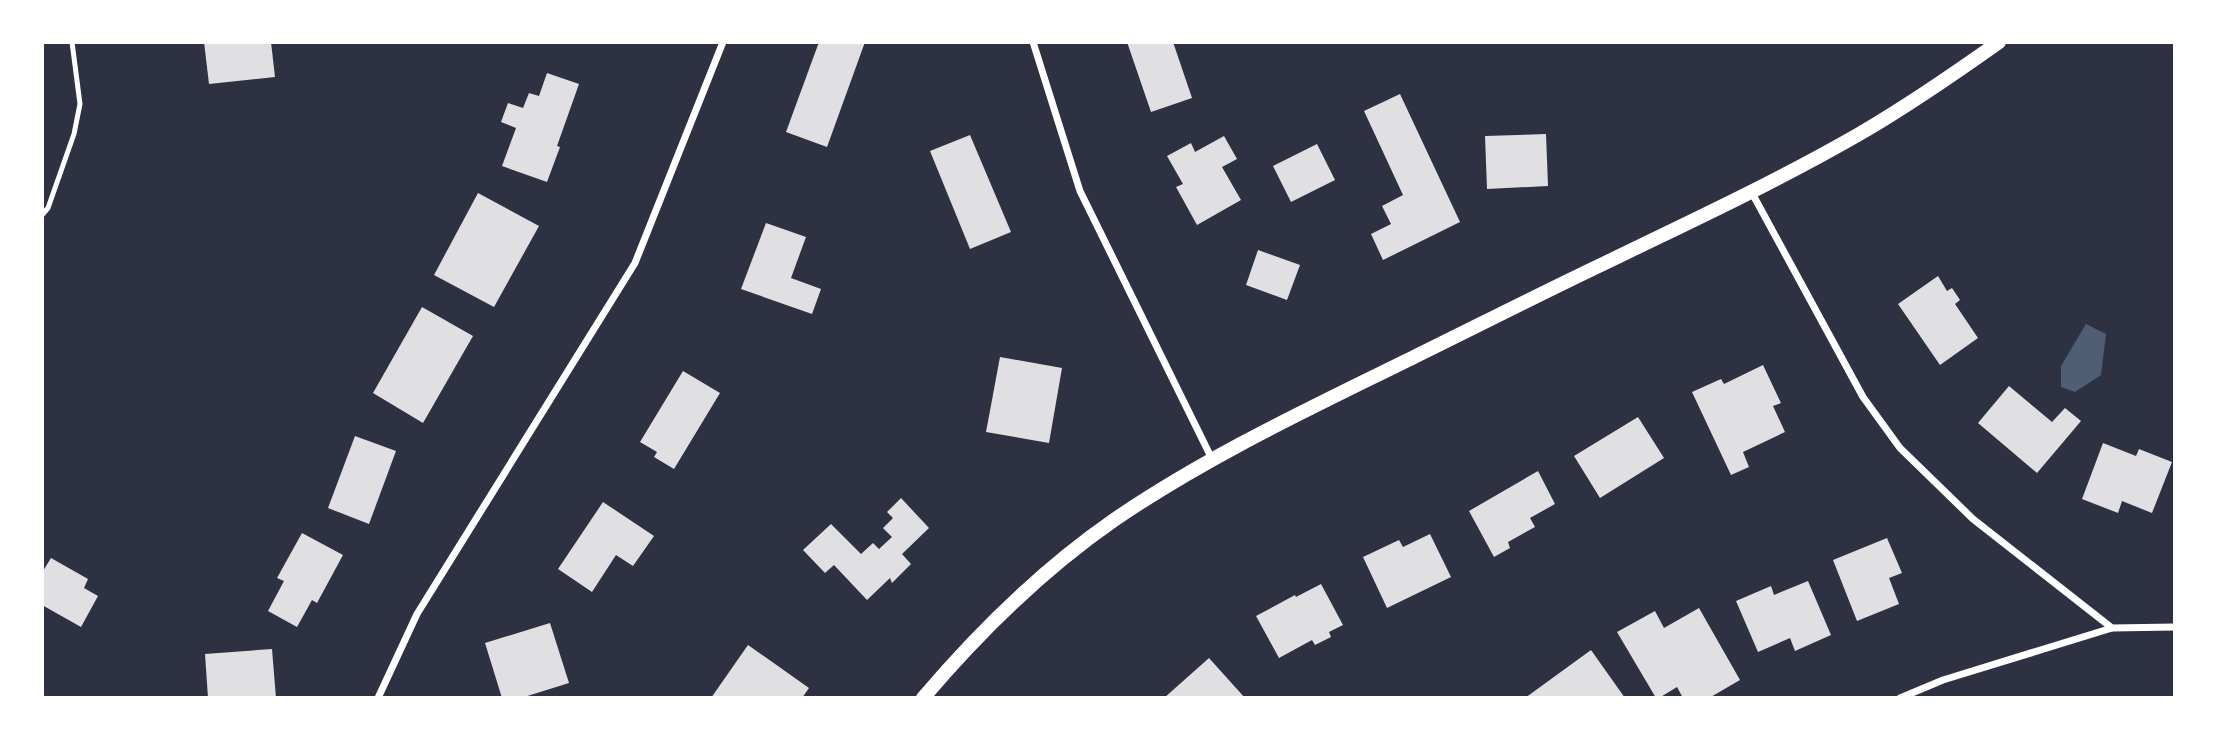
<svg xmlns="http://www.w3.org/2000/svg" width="2217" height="740" font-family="Mulish,sans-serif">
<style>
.water{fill:#4f5d75}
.building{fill:#e0e0e3}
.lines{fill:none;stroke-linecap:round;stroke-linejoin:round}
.service{stroke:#fff;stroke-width:5}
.minor{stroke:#fff;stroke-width:7}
.secondary{stroke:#fff;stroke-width:14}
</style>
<rect width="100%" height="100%" fill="#2d3142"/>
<polygon class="water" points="2086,324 2106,334 2101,375 2075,392 2061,387 2061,366"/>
<g class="building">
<polygon points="204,42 271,42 275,77 209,84"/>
<polygon points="819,42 865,42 827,147 786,132"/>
<polygon points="1127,42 1173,42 1192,98 1151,112"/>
<polygon points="547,73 579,84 557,146 560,147 547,182 502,166 516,128 501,122 508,103 523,108 529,93 539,96"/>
<polygon points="1400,94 1460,222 1383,260 1371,234 1391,224 1382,206 1403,195 1364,111"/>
<polygon points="1546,134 1548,186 1487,189 1485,136"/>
<polygon points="970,135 1011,232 970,249 930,151"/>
<polygon points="1224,136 1237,159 1222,167 1241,200 1197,225 1176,187 1183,184 1167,156 1191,143 1195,152"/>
<polygon points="1317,144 1335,180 1291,202 1273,166"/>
<polygon points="478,193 539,226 494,307 434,275"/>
<polygon points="766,223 806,237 791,278 821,289 812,314 741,289"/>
<polygon points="1258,250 1300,265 1287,300 1246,285"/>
<polygon points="1938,276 1947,291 1952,288 1960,300 1955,304 1978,338 1940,365 1898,304"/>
<polygon points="422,307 473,336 423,423 373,393"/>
<polygon points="1000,357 1062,368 1049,443 986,432"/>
<polygon points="1763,365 1781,403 1773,406 1785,432 1743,452 1749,467 1731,475 1692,392 1721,379 1724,384"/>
<polygon points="683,371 720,393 674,469 654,457 657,452 640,442"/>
<polygon points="2009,386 2052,422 2065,408 2081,421 2037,473 1978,423"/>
<polygon points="1638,417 1664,458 1600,498 1574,456"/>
<polygon points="355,436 396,451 369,524 328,508"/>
<polygon points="2103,443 2136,456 2139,449 2172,462 2152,513 2122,501 2118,513 2082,499"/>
<polygon points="1538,471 1555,504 1530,518 1535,527 1508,542 1510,548 1494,557 1469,511"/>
<polygon points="901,498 929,528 902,554 911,564 892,583 890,578 867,600 834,565 825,573 803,550 831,524 861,554 873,543 879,549 892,537 883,528 893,518 887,512"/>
<polygon points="603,502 654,536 633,566 616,555 592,592 558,569"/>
<polygon points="302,533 343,555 317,603 312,600 297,627 268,611 284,581 277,578"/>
<polygon points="1430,534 1451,577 1387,608 1363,557 1399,540 1403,547"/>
<polygon points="1887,538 1902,573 1889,578 1899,604 1857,621 1833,560"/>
<polygon points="51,558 88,579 84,588 98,596 81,627 42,605 42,570 43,571"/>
<polygon points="1808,581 1831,635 1795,651 1790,638 1758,652 1736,601 1771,586 1774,595"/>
<polygon points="1321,584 1343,625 1329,632 1331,637 1315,645 1312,640 1279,658 1256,616 1295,595 1296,597"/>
<polygon points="1699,608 1740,680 1709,698 1683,698 1677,687 1659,698 1656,698 1617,632 1655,611 1664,628"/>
<polygon points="550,623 569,683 521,698 502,698 485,643"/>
<polygon points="748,645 809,688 802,698 711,698"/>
<polygon points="272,649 276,698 208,698 205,654"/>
<polygon points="1591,650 1625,698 1525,698"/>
<polygon points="1209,658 1245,698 1164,698"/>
</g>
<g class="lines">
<polyline class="service" points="42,215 48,208 74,134 80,104 72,42"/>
<g class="minor">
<polyline points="1033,42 1080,191 1212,459"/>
<polyline points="1752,193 1863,397 1900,448 1973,519 2112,628 2175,627"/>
<polyline points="378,698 417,614 635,263 723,42"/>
<polyline points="1900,698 1943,680 2112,628"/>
</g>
<path class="secondary" d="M923 698C979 632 1042 570 1114 520 1209 455 1313 407 1416 356 1479 325 1542 293 1605 263 1691 221 1778 181 1861 133 1909 105 1954 74 1999 42"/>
</g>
<rect width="2217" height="740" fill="none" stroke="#ffffff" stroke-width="88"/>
</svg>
